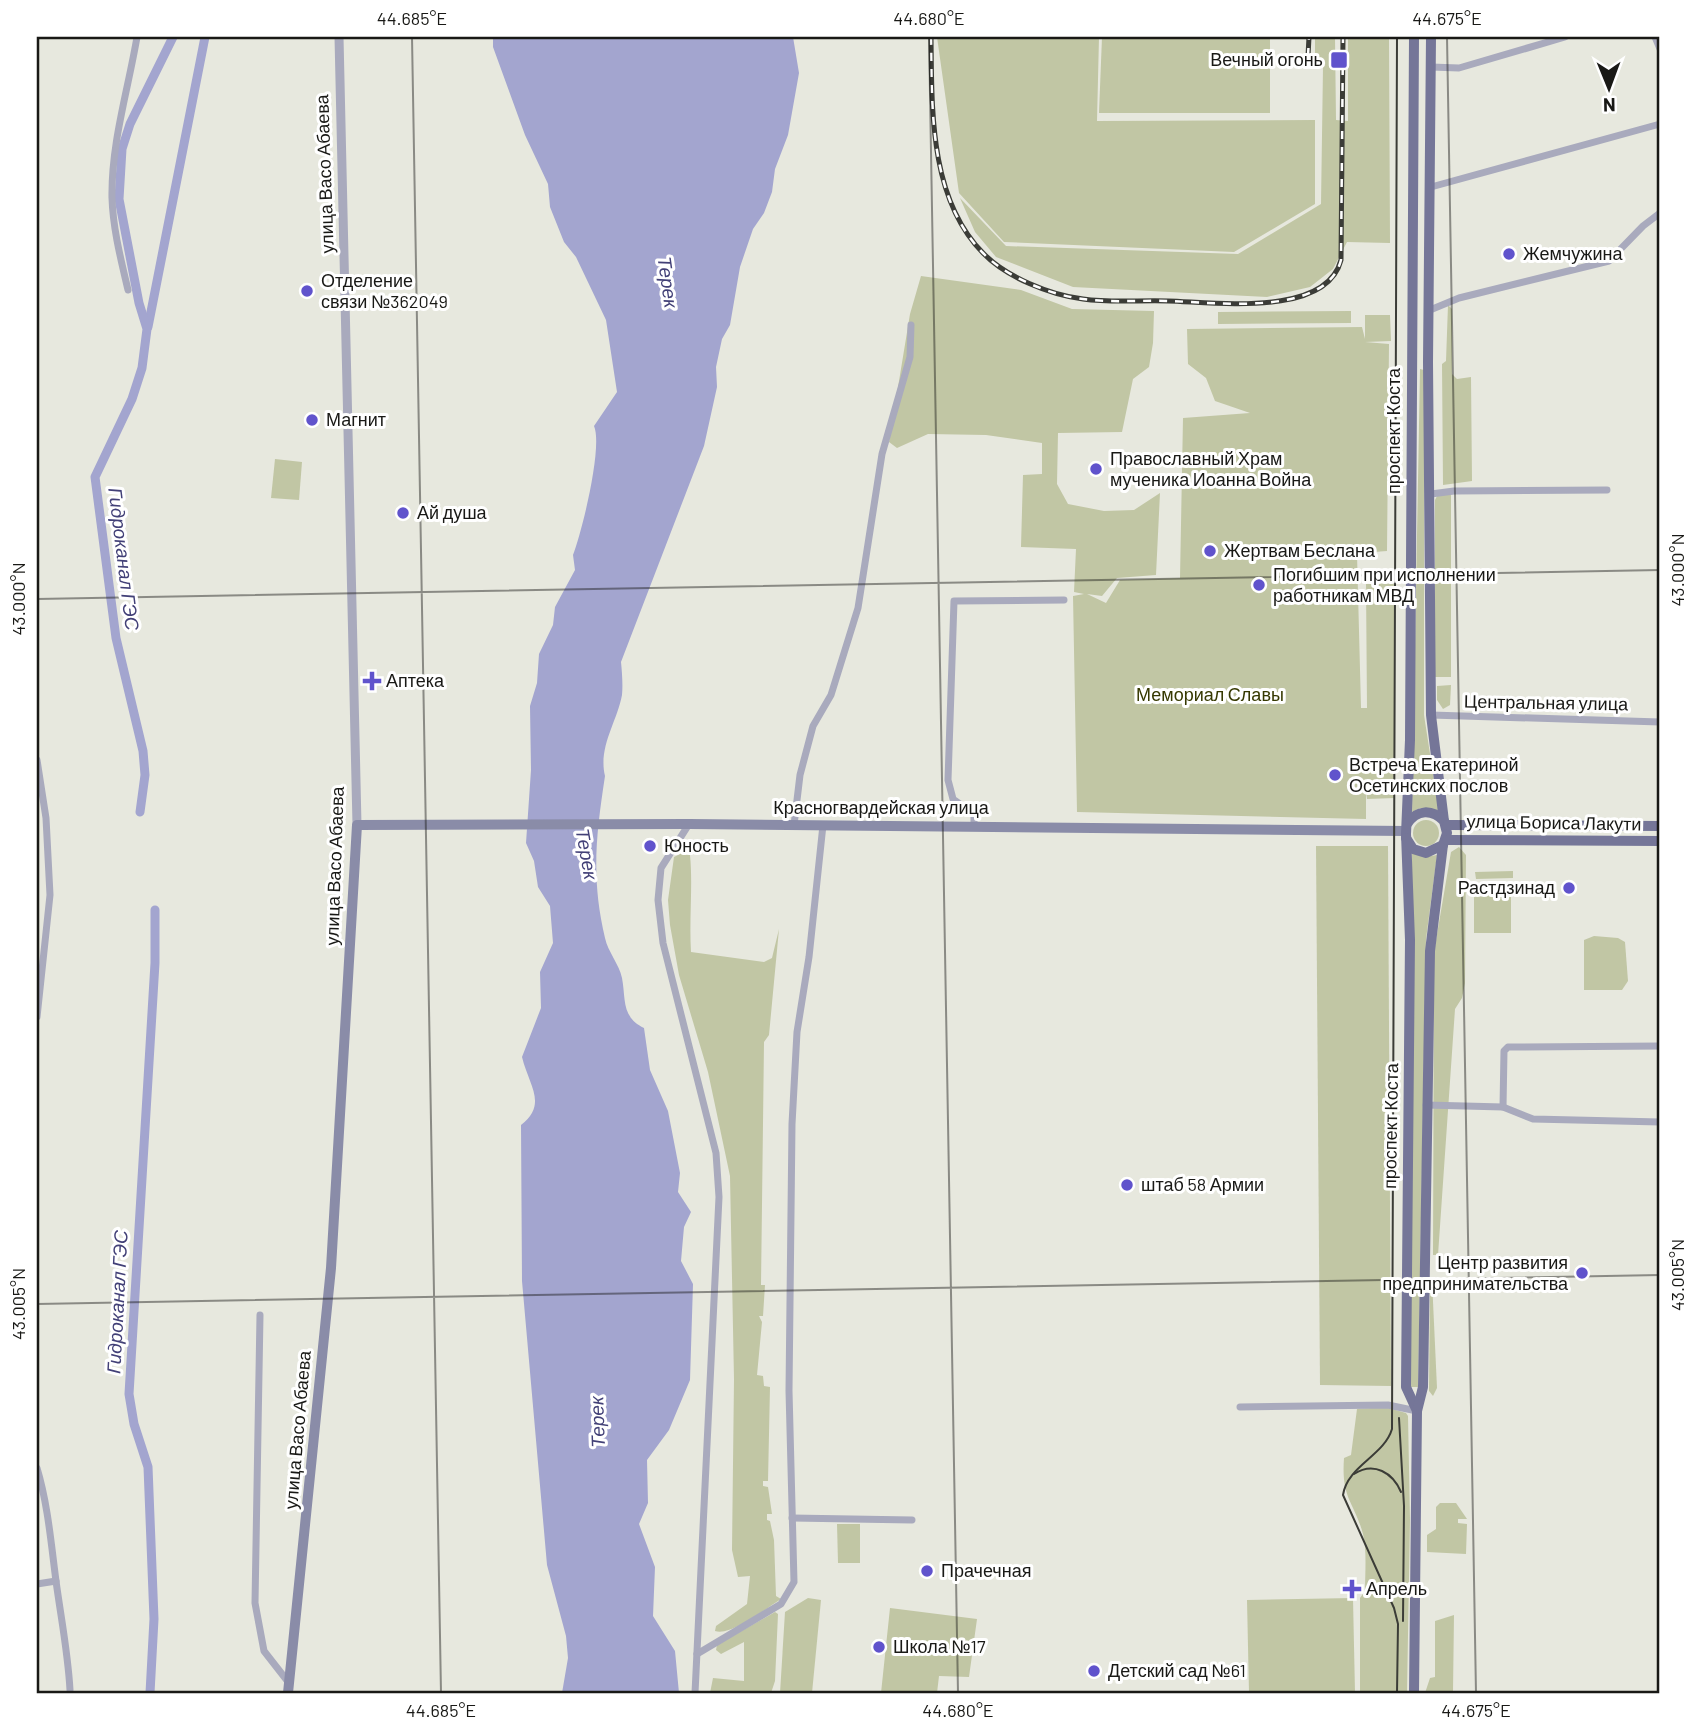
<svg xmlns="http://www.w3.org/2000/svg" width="1697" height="1730" font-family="Barlow,sans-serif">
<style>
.green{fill:#c1c6a4}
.water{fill:#a3a5cf}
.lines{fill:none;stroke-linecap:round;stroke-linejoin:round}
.canal{stroke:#a3a5cf;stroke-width:9}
.minor{stroke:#a9aabd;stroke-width:7}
.tertiary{stroke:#a9aabd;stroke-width:9}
.secondary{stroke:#8a8ca8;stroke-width:10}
.primary{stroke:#757698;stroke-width:10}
.tram{stroke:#3b3c37;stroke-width:2}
.rail-casing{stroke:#3b3c37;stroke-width:5}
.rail{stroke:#fff;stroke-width:2.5;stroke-dasharray:8;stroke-linecap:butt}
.ticks{fill:none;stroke:#191916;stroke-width:2;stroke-opacity:0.45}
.poi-dot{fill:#6053cc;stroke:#fff;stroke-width:2.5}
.labels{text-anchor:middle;stroke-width:6;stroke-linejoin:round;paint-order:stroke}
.poi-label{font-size:18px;fill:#191916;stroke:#fff;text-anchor:start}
.street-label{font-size:18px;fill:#191916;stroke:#fff}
.park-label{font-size:18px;fill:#363901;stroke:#fff}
.water-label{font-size:19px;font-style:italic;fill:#424077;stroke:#fff}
.neatline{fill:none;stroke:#191916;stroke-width:2.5}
.ticks-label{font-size:18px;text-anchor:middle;fill:#191916}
</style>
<rect width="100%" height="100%" fill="#e7e8de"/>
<g class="green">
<polygon points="937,37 1099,37 1097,121 1315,120 1315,204 1234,252 1004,242 959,193"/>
<polygon points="1102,37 1270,37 1270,113 1099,113"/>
<polygon points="1315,37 1335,37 1336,120 1348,121 1348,37 1389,37 1390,243 1347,242 1333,269 1310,287 1267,297 1073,287 996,257 975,232 960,198 1006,246 1238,254 1321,204 1323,67 1315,53"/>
<polygon points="921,276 1021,290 1072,309 1154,311 1153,343 1149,367 1133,379 1122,432 1058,433 1057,484 1068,504 1104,511 1134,510 1160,493 1156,575 1117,578 1102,596 1087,594 1106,603 1120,580 1180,578 1183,418 1250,413 1215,401 1206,378 1188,364 1187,329 1362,327 1365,339 1365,315 1390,315 1391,341 1365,342 1389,344 1387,551 1348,554 1357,554 1361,708 1367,708 1366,584 1394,582 1395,798 1367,799 1366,791 1366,819 1077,812 1073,596 1084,594 1074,592 1076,549 1021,547 1023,475 1042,474 1042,443 986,435 928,434 897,448 889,442 910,314"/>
<polygon points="1448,305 1452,309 1452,374 1457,379 1471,377 1472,481 1443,485 1442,364 1446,361"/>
<polygon points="1351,311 1351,323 1218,324 1218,312"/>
<polygon points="1420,369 1424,370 1424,715 1439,812 1420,808 1412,812"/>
<polygon points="275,459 302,462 299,500 271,498"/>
<polygon points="1451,494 1451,677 1435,677 1435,500 1437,496"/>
<polygon points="1451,685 1450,705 1443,709 1437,700 1437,686"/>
<circle cx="1426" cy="833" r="13"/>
<polygon points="1316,846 1388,846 1391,1386 1320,1385"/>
<polygon points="1459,847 1466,855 1465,983 1462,998 1455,1009 1438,1255 1433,1255 1434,952 1451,852"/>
<path d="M682 853 690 855C693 884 689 920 691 952L764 962 772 958 779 929 769 1035 764 1042 761 1285H765L763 1316H759L762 1322 757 1375 763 1376 764 1386 770 1387 768 1481H763V1486L768 1487 772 1514H767V1520L770 1521 774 1540 776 1596 781 1599C767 1608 730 1637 715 1631L716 1626 747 1604 750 1576 738 1577 732 1550 734 1379 730 1176 708 1072 679 975 670 925 668 900 674 857Z"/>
<polygon points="1412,853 1425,857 1437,855 1426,939 1418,1387 1410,1387"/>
<polygon points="1513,871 1513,878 1476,879 1475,872"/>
<rect x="1474" y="890" width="37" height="43"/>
<polygon points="1594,936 1618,938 1625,942 1628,981 1622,990 1584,990 1584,940"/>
<polygon points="1432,1280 1437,1388 1433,1396 1429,1391 1430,1283"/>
<path d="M1385 1407 1406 1413 1408 1416 1410 1520 1407 1693H1360V1598L1365 1591C1365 1573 1367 1551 1363 1534 1354 1501 1341 1499 1344 1458L1351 1455 1357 1409Z"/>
<polygon points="1440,1503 1456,1503 1467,1519 1458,1519 1458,1523 1467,1524 1466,1554 1427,1552 1427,1535 1436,1529 1436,1507"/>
<polygon points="837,1524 860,1524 860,1563 838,1563"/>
<polygon points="808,1598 821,1600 812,1693 780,1693 785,1612"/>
<polygon points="1353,1598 1355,1693 1249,1693 1247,1600"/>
<polygon points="890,1608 977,1619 969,1677 939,1676 937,1693 881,1693"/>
<polygon points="775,1612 778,1614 775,1681 771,1693 710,1693 713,1678 744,1681 744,1642 721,1654 716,1650 717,1645"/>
<polygon points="1454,1615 1453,1691 1479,1693 1425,1693 1430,1678 1435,1677 1435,1621"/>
</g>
<path class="water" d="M493 37H793L799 73 788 135 775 169 772 192 764 213 753 229 740 267 730 325 722 339 716 367 717 387 704 446 621 662C622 672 623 685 622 695 617 722 598 747 605 776 596 835 591 879 605 938 608 952 619 964 622 978 626 999 621 1017 644 1028L650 1070 668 1111 680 1173 678 1192 691 1212 684 1227 681 1261 693 1284 690 1380 669 1430 647 1460 648 1503 639 1524 655 1567 653 1616 675 1651 679 1693H562L568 1658 566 1636 547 1565 522 1281 521 1125C548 1104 529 1086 522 1057L541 1008 540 972 553 943 550 906 538 887 534 861 526 843 531 770 530 706 537 683 539 654 553 625 555 607 575 570 573 555C582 532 603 446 594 426L617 392 606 320 576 257 564 242 550 207 548 184 525 135 493 47Z"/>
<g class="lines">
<g class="canal">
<polyline points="148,327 205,37"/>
<polyline points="140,812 145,775 143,751 116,638 95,477 132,399 142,368 147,329 139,303 119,199 122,149 130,124 173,37"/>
<polyline points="150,1693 154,1619 148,1467 134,1424 129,1394 155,963 155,910"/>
</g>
<g class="minor">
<polyline points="1655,37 1660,49"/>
<polyline points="1431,67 1459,68 1565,37"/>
<polyline points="1431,187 1660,124"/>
<path d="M128 290C121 260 113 229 112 198 111 144 128 90 137 37"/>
<polyline points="1430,310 1459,298 1609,261 1643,226 1660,213"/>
<polyline points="1431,494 1454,491 1607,490"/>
<polyline points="1431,715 1660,722"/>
<polyline points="37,760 46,818 50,895 37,1017"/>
<polyline points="689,824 661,868 658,900 663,943 716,1153 719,1197 695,1693"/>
<polyline points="794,825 800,775 813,726 831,695 858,608 882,454 910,357 911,325"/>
<polyline points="974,825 974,814 953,799 948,780 954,601 1064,600"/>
<polyline points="1426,1105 1503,1107 1533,1119 1660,1122"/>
<polyline points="1503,1107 1504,1051 1508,1047 1660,1046"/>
<polyline points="260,1315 255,1603 264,1651 289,1683"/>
<polyline points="1240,1407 1388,1405 1417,1411"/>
<path d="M37 1468C48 1505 51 1543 56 1581 61 1618 68 1653 70 1690"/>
<polyline points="792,1518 912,1520"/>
<polyline points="37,1584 56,1581"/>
<polyline points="697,1654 781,1604 794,1582 789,1391 792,1124 797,1032 809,957 823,825"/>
</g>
<polyline class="tertiary" points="339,37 357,825"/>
<polyline class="secondary" points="288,1693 331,1268 357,825 689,824 1406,831"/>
<g class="primary">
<polyline points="1414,37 1410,740 1406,834 1410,940 1406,1387 1417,1411"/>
<polyline points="1431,37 1428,362 1431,715 1444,821"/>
<path d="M1407 824C1417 809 1432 809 1444 821L1447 833 1443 845 1430 951 1423 1387 1417 1411 1414 1693"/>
<polyline points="1447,825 1660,826"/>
<polyline points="1406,838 1413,849 1426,853 1443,845"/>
<polyline points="1447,840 1660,841"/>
</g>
<g class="tram">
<polyline points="1399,1418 1404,1506 1403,1621"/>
<path d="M1354 1474C1374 1461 1393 1473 1401 1492"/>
<path d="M1397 1693 1398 1624 1394 1608 1343 1495C1347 1466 1384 1456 1392 1429L1397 37"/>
</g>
<g class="rail-casing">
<g id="rail">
<path d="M931 37C932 109 929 198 983 253 1006 277 1050 295 1083 299 1111 303 1140 300 1168 301 1214 302 1326 318 1341 260L1343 37"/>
<polyline points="1308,56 1309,37"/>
</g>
</g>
<use href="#rail" class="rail"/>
</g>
<path class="ticks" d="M412 37 441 1693M929 37 958 1693M1447 37 1476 1693M37 599 1660 570M37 1304 1660 1275"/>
<g class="poi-dot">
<rect x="1330" y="51" width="18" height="18" rx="3.5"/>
<circle cx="1509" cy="254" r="7"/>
<circle cx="307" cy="291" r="7"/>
<circle cx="312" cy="420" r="7"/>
<circle cx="1096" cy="469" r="7"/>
<circle cx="403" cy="513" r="7"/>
<circle cx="1210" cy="551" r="7"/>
<circle cx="1259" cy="585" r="7"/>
<path d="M368.5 670.5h7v7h7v7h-7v7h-7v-7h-7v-7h7z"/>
<circle cx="1335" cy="775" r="7"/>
<circle cx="650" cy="846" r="7"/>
<circle cx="1569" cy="888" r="7"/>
<circle cx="1127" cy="1185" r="7"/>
<circle cx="1582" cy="1273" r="7"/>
<circle cx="927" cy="1571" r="7"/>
<path d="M1348.5 1578.5h7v7h7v7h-7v7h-7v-7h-7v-7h7z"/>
<circle cx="879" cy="1647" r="7"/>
<circle cx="1094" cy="1671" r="7"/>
</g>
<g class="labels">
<g class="poi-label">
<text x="1323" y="66" text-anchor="end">Вечный огонь</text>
<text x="1523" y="260">Жемчужина</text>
<text x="321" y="287">Отделение<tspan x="321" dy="21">связи №362049</tspan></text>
<text x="326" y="426">Магнит</text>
<text x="1110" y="465">Православный Храм<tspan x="1110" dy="21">мученика Иоанна Война</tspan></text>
<text x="417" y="519">Ай душа</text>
<text x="1224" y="557">Жертвам Беслана</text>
<text x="1273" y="581">Погибшим при исполнении<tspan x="1273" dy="21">работникам МВД</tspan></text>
<text x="386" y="687">Аптека</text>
<text x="1349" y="771">Встреча Екатериной<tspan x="1349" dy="21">Осетинских послов</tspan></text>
<text x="664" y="852">Юность</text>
<text x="1555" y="894" text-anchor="end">Растдзинад</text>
<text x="1141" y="1191">штаб 58 Армии</text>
<text x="1568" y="1269" text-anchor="end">Центр развития<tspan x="1568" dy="21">предпринимательства</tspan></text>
<text x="941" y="1577">Прачечная</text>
<text x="1366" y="1595">Апрель</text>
<text x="893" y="1653">Школа №17</text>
<text x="1108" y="1677">Детский сад №61</text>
</g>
<g class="street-label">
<text transform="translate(325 174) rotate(-92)" y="6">улица Васо Абаева</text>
<text transform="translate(1394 431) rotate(-90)" y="6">проспект Коста</text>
<text transform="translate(1546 703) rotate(1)" y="6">Центральная улица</text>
<text x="881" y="814">Красногвардейская улица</text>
<text transform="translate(1554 823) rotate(1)" y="6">улица Бориса Лакути</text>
<text transform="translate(335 866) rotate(-88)" y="6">улица Васо Абаева</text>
<text transform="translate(1391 1126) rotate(-89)" y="6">проспект Коста</text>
<text transform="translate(298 1430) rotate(-85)" y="6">улица Васо Абаева</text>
</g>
<g class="park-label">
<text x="1210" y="701">Мемориал Славы</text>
</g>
<g class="water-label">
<text transform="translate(668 282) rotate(82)" y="7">Терек</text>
<text transform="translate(124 559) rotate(83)" y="7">Гидроканал ГЭС</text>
<text transform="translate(587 854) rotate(80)" y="7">Терек</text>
<text transform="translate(117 1302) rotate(-87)" y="7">Гидроканал ГЭС</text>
<text transform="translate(597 1422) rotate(-92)" y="7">Терек</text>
</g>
</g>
<rect width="1697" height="1730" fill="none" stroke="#ffffff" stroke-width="77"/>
<g transform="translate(1609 88) rotate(179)" stroke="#ffffff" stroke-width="5" paint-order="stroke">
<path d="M0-5L12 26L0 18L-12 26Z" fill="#191916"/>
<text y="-10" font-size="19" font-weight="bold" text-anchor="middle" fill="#191916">N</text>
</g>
<rect x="38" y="38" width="1620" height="1654" class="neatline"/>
<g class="ticks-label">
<text x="412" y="25">44.685°E</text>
<text x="929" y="25">44.680°E</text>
<text x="1447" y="25">44.675°E</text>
<text transform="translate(1678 570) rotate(-90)" y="6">43.000°N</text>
<text transform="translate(19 599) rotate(-90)" y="6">43.000°N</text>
<text transform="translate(1678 1275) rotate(-90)" y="6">43.005°N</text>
<text transform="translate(19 1304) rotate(-90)" y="6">43.005°N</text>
<text x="441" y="1717">44.685°E</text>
<text x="958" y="1717">44.680°E</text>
<text x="1476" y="1717">44.675°E</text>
</g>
</svg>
